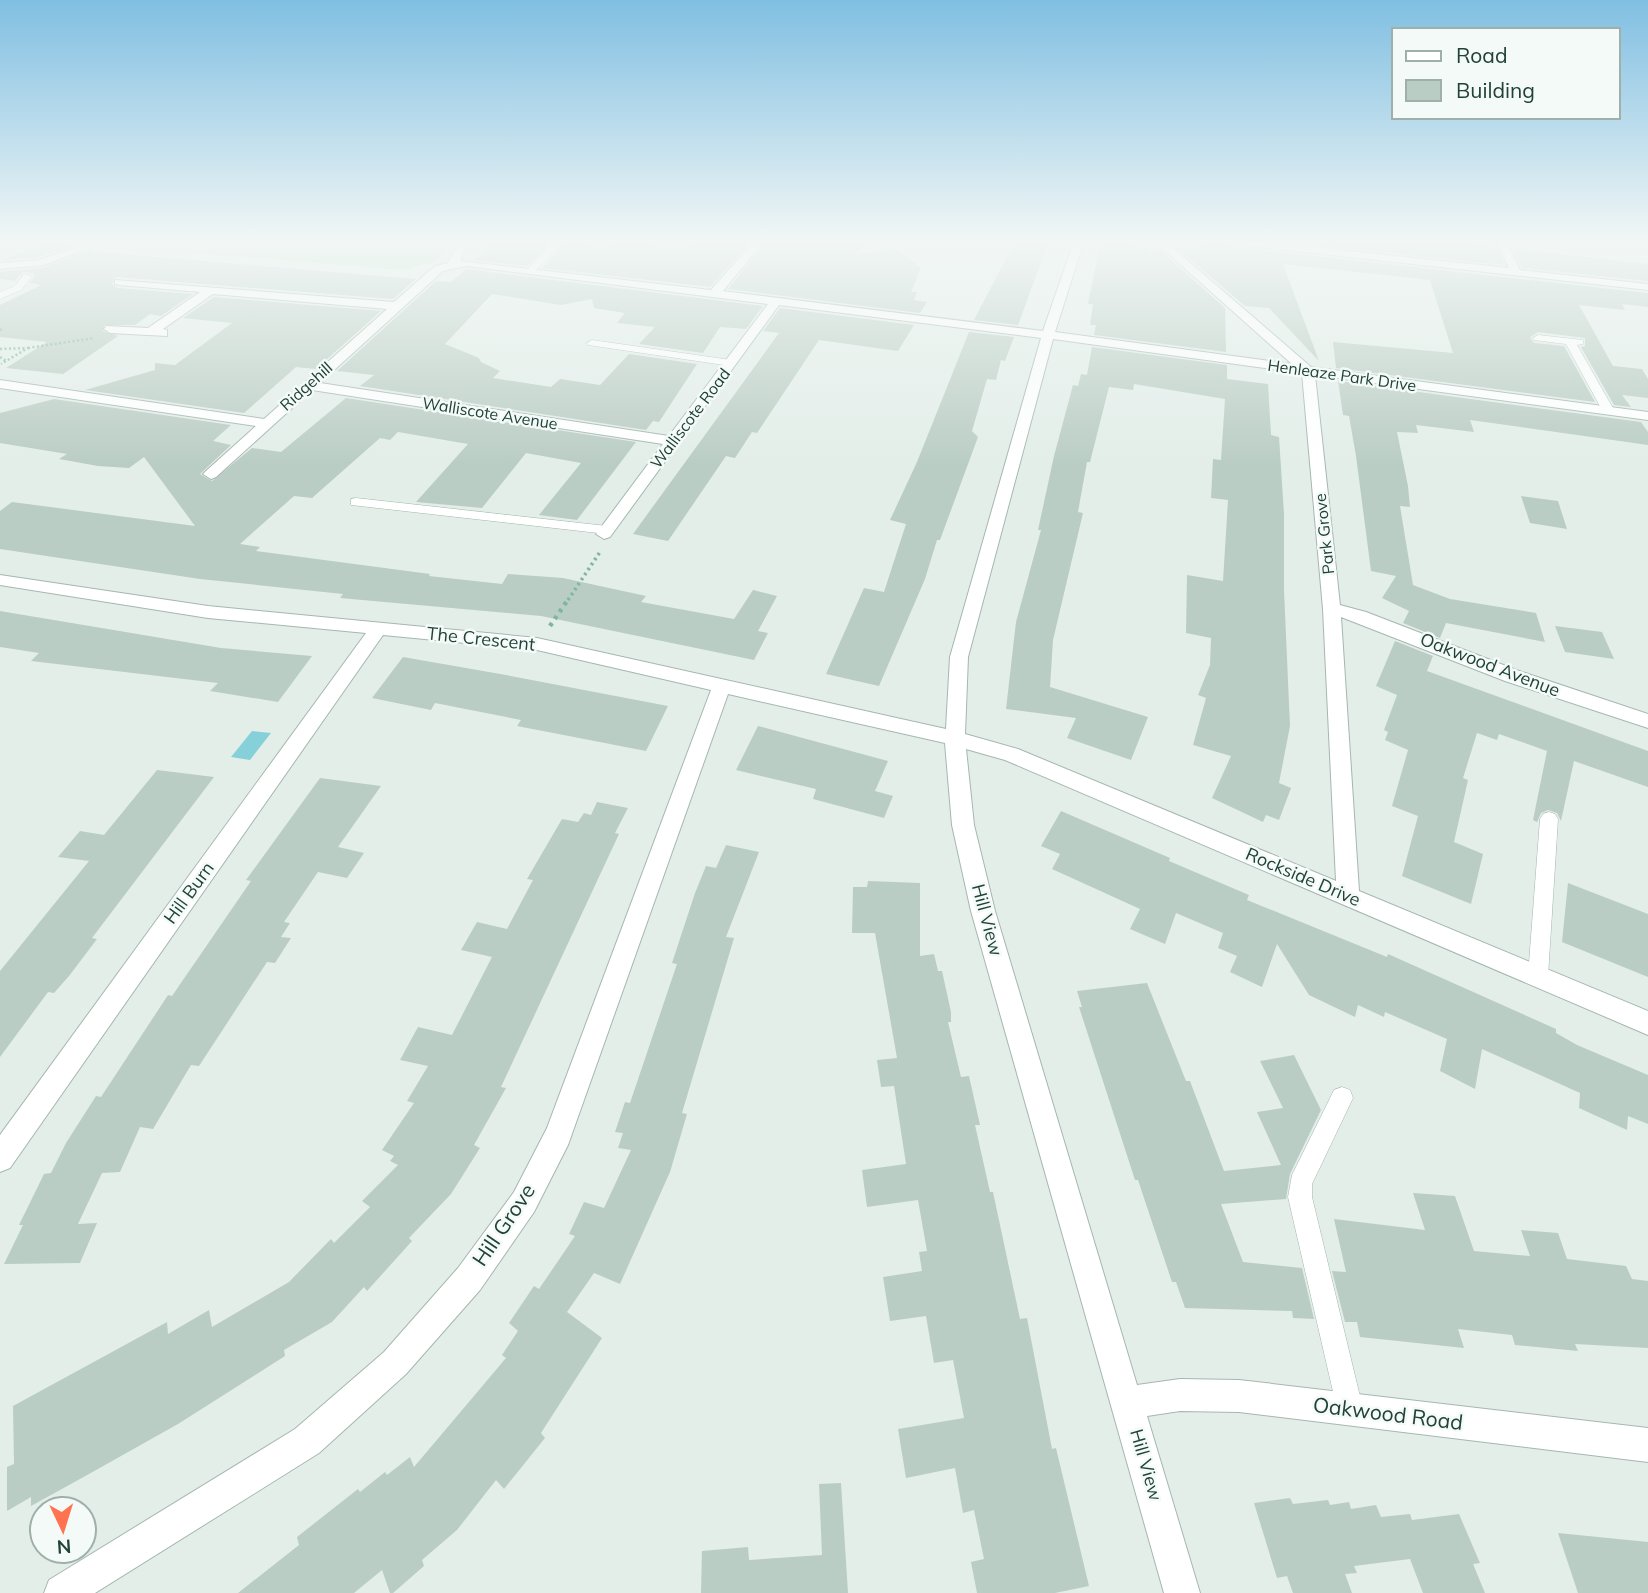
<svg xmlns="http://www.w3.org/2000/svg" width="1648" height="1593" font-family="Mulish,sans-serif">
<style>
.green{fill:#b9e2c2}
.water{fill:#85d0d9}
.building{fill:#bacdc4}
.lines{fill:none;stroke-linecap:round;stroke-linejoin:round}
.service-casing{stroke:#a5b7b0;stroke-width:1}
.minor-casing{stroke:#a5b7b0;stroke-width:2}
.path-far2{stroke:#7fb6a2;stroke-width:2.5;stroke-dasharray:2 2.5;stroke-linecap:butt}
.path-far1{stroke:#7fb6a2;stroke-width:3.5;stroke-dasharray:2.5 3.5;stroke-linecap:butt}
.path{stroke:#7fb6a2;stroke-width:4.5;stroke-dasharray:3.5 5;stroke-linecap:butt}
.service{fill:#fff;fill-rule:evenodd}
.minor{fill:#fff;fill-rule:evenodd}
.labels{text-anchor:middle;stroke-width:5;stroke-linejoin:round;paint-order:stroke}
.far-street-label{font-size:16px;fill:#204237;stroke:#f4faf7}
.street-label{font-size:18px;fill:#204237;stroke:#f4faf7}
.near-street-label{font-size:21px;fill:#204237;stroke:#f4faf7}
</style>
<rect width="100%" height="100%" fill="#e3eee9"/>
<polygon class="green" points="173,241 458,241 434,262 403,270 158,250"/>
<polygon class="water" points="252,731 271,733 250,760 231,757"/>
<g class="building">
<polygon points="51,241 72,246 38,257 1,260"/>
<polygon points="494,241 552,241 527,266 474,260"/>
<polygon points="696,241 751,241 710,287 542,268 567,243 609,248 614,243 640,244 687,250"/>
<polygon points="767,241 866,241 856,255 896,248 921,268 911,292 917,292 914,300 927,302 920,313 728,289"/>
<polygon points="1015,241 1049,241 1018,325 974,320"/>
<polygon points="1222,241 1231,247 1648,293 1648,307 1622,304 1625,310 1579,305 1613,366 1642,369 1648,379 1648,398 1622,395 1631,407 1614,405 1581,347 1585,346 1585,338 1538,332 1530,337 1534,343 1564,346 1595,402 1336,368 1333,342 1453,353 1430,280 1283,264 1319,361 1269,308 1245,306 1177,248 1222,244"/>
<polygon points="1276,241 1426,241 1496,247 1505,265"/>
<polygon points="1119,242 1133,247 1144,246 1148,251 1160,250 1225,308 1226,352 1094,335 1096,325 1090,325 1093,304 1088,304 1100,244"/>
<polygon points="1513,249 1648,264 1648,281 1522,268"/>
<polygon points="90,250 98,252 416,279 393,299 115,277 112,284 118,288 193,294 161,316 150,314 135,325 104,325 103,331 118,336 63,374 6,368 47,342 0,337 0,305 41,285 30,283 35,276 33,273 22,272 15,281 0,279 0,272 45,267"/>
<polygon points="466,269 763,306 746,329 720,327 703,353 639,344 655,327 617,323 625,313 594,308 592,299 561,305 492,294 445,344 479,358 481,362 500,371 493,378 551,387 560,379 600,385 629,354 697,364 659,422 653,421 646,430 360,386 374,375 337,371 436,281 451,282"/>
<polygon points="214,297 381,311 316,369 296,367 244,413 85,390 155,370 155,363 175,365 232,323 183,318"/>
<polygon points="780,308 914,325 898,351 819,340 757,433 752,432 735,458 726,456 668,541 633,534 779,333 763,331"/>
<polygon points="969,332 1014,337 1005,361 1001,360 996,380 987,379 972,431 978,437 940,540 937,540 925,579 879,686 826,674 864,588 884,592 906,524 890,520 917,462"/>
<polygon points="1092,347 1227,365 1227,379 1268,384 1271,435 1279,437 1284,514 1284,590 1290,726 1279,783 1291,788 1279,820 1266,815 1263,822 1212,798 1231,756 1193,745 1206,698 1198,695 1210,665 1211,638 1186,633 1187,575 1223,581 1228,500 1211,498 1213,459 1221,460 1225,399 1134,384 1133,390 1109,387 1090,462 1087,462 1078,512 1083,513 1053,640 1050,687 1148,717 1131,760 1067,738 1076,718 1006,709 1016,622 1041,530 1038,530 1054,456 1073,385 1078,386 1081,374 1087,375"/>
<polygon points="1338,381 1641,422 1648,432 1648,445 1470,420 1474,432 1416,425 1418,433 1397,432 1408,486 1410,507 1400,506 1413,585 1450,599 1536,613 1545,642 1446,623 1440,638 1403,623 1409,611 1382,598 1396,576 1371,571 1356,456 1349,416 1343,415"/>
<polygon points="346,398 636,442 577,520 539,515 581,463 526,453 482,508 416,502 468,444 398,432 390,440 380,438 312,498 294,496 240,544 260,547 256,551 430,574 429,576 502,584 508,574 563,578 646,596 641,602 734,619 753,590 777,596 758,631 768,633 754,660 541,616 340,598 343,594 200,579 0,549 0,511 12,502 195,526 144,457 129,468 98,466 59,459 67,454 0,443 0,413 54,399 231,425 213,441 231,445 200,474 212,481 252,448 281,452"/>
<polygon points="1521,496 1558,501 1567,529 1530,523"/>
<polygon points="0,611 221,648 312,656 278,702 210,691 218,683 31,661 39,653 0,647"/>
<polygon points="1555,626 1602,632 1614,659 1565,652"/>
<polygon points="1395,641 1433,656 1427,671 1648,751 1648,787 1574,761 1561,821 1557,813 1548,810 1541,813 1537,822 1533,820 1547,751 1499,734 1497,740 1477,733 1463,778 1468,780 1454,842 1483,854 1471,904 1402,876 1418,816 1392,806 1408,750 1385,740 1388,732 1384,730 1397,695 1376,686"/>
<polygon points="403,657 506,675 668,706 646,751 517,726 521,720 435,703 431,710 372,698"/>
<polygon points="758,726 888,761 875,791 893,796 884,818 813,799 816,789 736,770"/>
<polygon points="157,770 214,777 92,938 97,939 69,976 54,993 48,992 0,1057 0,971 89,861 58,857 80,831 104,835"/>
<polygon points="320,778 381,786 338,847 364,853 347,878 318,872 284,922 290,923 281,937 291,938 275,963 267,962 199,1066 191,1065 153,1129 140,1127 120,1172 102,1173 78,1224 97,1223 80,1263 4,1264 23,1225 19,1225 44,1174 51,1173 66,1143 96,1096 101,1097 168,995 172,996 251,881 246,880"/>
<polygon points="597,802 628,808 615,833 619,834 501,1087 506,1088 474,1145 480,1148 451,1194 409,1238 412,1241 367,1291 364,1287 332,1322 284,1350 285,1356 178,1424 89,1474 31,1506 31,1497 7,1511 7,1467 14,1464 13,1406 167,1322 168,1334 209,1310 212,1327 289,1282 331,1239 334,1243 370,1207 362,1201 398,1165 390,1161 394,1156 382,1150 414,1103 407,1101 428,1066 400,1060 418,1027 452,1035 492,957 461,950 477,922 507,929 533,880 527,879 562,819 578,822 584,813 591,815"/>
<polygon points="1061,811 1170,858 1169,861 1249,895 1247,900 1387,957 1388,954 1556,1029 1556,1033 1577,1045 1648,1075 1648,1124 1628,1116 1627,1130 1579,1108 1580,1093 1482,1049 1475,1089 1440,1071 1447,1039 1385,1012 1384,1017 1358,1005 1355,1017 1309,995 1277,944 1262,987 1230,972 1237,956 1218,948 1223,933 1176,913 1165,944 1130,929 1140,909 1052,869 1060,854 1041,846"/>
<polygon points="726,845 759,852 726,937 734,938 682,1113 687,1114 670,1172 620,1284 594,1273 567,1312 602,1338 541,1433 545,1438 504,1489 496,1480 457,1530 422,1560 424,1566 393,1593 390,1593 382,1570 354,1593 238,1593 299,1545 297,1537 358,1489 360,1492 385,1472 387,1475 410,1457 414,1467 506,1358 502,1355 518,1331 509,1323 534,1286 539,1289 575,1236 569,1234 584,1202 604,1208 631,1150 618,1148 623,1133 615,1132 625,1102 630,1103 677,964 672,963 695,893 706,866 716,868"/>
<polygon points="868,881 920,883 920,956 934,954 938,971 942,971 951,1012 951,1022 948,1022 961,1077 969,1076 980,1125 975,1125 990,1192 993,1192 1020,1319 1027,1318 1052,1449 1056,1448 1089,1586 1055,1593 977,1593 971,1562 984,1559 974,1510 963,1513 955,1468 906,1478 898,1429 964,1418 953,1360 934,1363 926,1316 890,1321 883,1277 922,1271 919,1252 927,1251 918,1200 867,1207 862,1170 906,1164 894,1086 881,1087 877,1060 897,1058 875,933 852,933 853,887 867,887"/>
<polygon points="1568,883 1648,914 1648,977 1562,942"/>
<polygon points="1147,983 1186,1081 1190,1081 1224,1171 1281,1165 1257,1112 1283,1108 1260,1061 1294,1055 1321,1110 1290,1174 1286,1199 1221,1204 1243,1262 1302,1268 1314,1319 1293,1318 1292,1311 1185,1308 1176,1282 1172,1282 1138,1180 1135,1180 1079,1007 1082,1007 1077,991"/>
<polygon points="1413,1193 1455,1196 1474,1251 1530,1256 1521,1230 1558,1233 1567,1259 1626,1266 1632,1279 1648,1281 1648,1348 1575,1344 1578,1351 1515,1345 1512,1335 1458,1329 1464,1348 1360,1337 1357,1322 1345,1322 1332,1271 1346,1272 1334,1219 1425,1230"/>
<polygon points="841,1483 848,1593 701,1593 702,1551 748,1547 749,1560 822,1555 819,1484"/>
<polygon points="1290,1498 1293,1504 1328,1500 1330,1505 1349,1502 1351,1509 1376,1505 1381,1517 1410,1514 1412,1520 1459,1514 1480,1563 1473,1564 1485,1593 1423,1593 1410,1559 1354,1566 1357,1573 1345,1574 1352,1593 1293,1593 1287,1576 1277,1578 1254,1503"/>
<polygon points="1558,1533 1648,1542 1648,1593 1578,1593"/>
</g>
<g class="lines">
<g class="service-casing">
<g id="service">
<polygon points="556,241 565,241 535,271 529,271 529,267"/>
<polygon points="24,274 32,276 21,290 0,299 0,292 15,286"/>
<polygon points="1538,335 1583,340 1583,344 1577,345 1614,410 1612,412 1602,410 1566,344 1534,340 1533,338"/>
<polygon points="592,340 731,360 736,363 731,366 588,345 587,343"/>
<polygon points="356,498 607,526 614,530 607,534 351,505 351,499"/>
<polygon points="1549,812 1555,814 1558,819 1548,976 1545,982 1538,985 1531,982 1528,976 1540,819 1543,814"/>
<polygon points="1342,1087 1350,1090 1353,1098 1312,1184 1312,1197 1363,1409 1360,1419 1350,1422 1340,1419 1337,1409 1288,1197 1292,1175 1334,1090"/>
</g>
</g>
<g class="minor-casing">
<g id="minor">
<polygon points="94,241 108,241 44,265 0,269 0,263 39,260"/>
<path d="M463 241H475L466 249 460 261 711 290 754 241H764L723 291 1043 331 1074 241H1084L1055 332 1292 364 1154 241H1165L1311 367 1648 412V420L1315 375 1340 605 1366 612 1519 671 1648 714V728L1505 681 1341 617 1359 891 1648 1011V1035L1005 760 966 749 974 825 995 911 1137 1385 1180 1379 1239 1380 1648 1428V1462L1239 1412 1180 1411 1147 1416 1200 1593H1164L971 911 952 825 945 743 728 694 568 1145 534 1212 480 1290 406 1374 319 1453 95 1593H44L49 1580 295 1429 384 1352 458 1268 514 1192 547 1128 711 690 537 650 383 635 10 1168 0 1172V1135L366 633 208 618 0 585V575L208 606 537 638 946 729 950 657 1041 338 779 305 610 537 604 539 596 534 663 444 312 390 216 477 211 479 203 474 206 471 256 426 0 388V380L264 419 387 309 213 294 163 329 167 330V336L110 333 104 329 106 326 148 328 200 292 119 285 115 284V280L394 302 435 266 448 263 457 245ZM466 266 768 304 669 436 320 383 443 271ZM1053 339 1302 373 1323 609 1336 881 1018 749 965 734 968 657Z"/>
<polygon points="1226,241 1256,241 1509,268 1496,241 1506,241 1520,270 1648,284 1648,290 1231,244"/>
</g>
</g>
<g class="path-far2">
<polyline points="0,330 3,329"/>
<polyline points="28,348 94,338"/>
<polyline points="0,349 28,348 1,364"/>
<polyline points="0,357 6,361"/>
</g>
<polyline class="path-far1" points="568,600 600,552"/>
<polyline class="path" points="550,626 569,598"/>
<use href="#service" class="service"/>
<use href="#minor" class="minor"/>
</g>
<linearGradient id="sky" x2="0" y2="1"><stop stop-color="#80bfe2"/><stop offset="0.52" stop-color="#f2f7f5"/><stop offset="1" stop-color="#f2f7f5" stop-opacity="0"/></linearGradient>
<rect width="1648" height="464" fill="url(#sky)"/>
<g class="labels">
<g class="far-street-label">
<text transform="translate(1342 375) rotate(8)" y="6">Henleaze Park Drive</text>
<text transform="translate(306 386) rotate(-42)" y="6">Ridgehill</text>
<text transform="translate(490 413) rotate(9)" y="6">Walliscote Avenue</text>
<text transform="translate(690 418) rotate(-53)" y="6">Walliscote Road</text>
<text transform="translate(1324 534) rotate(-96)" y="6">Park Grove</text>
</g>
<g class="street-label">
<text transform="translate(481 639) rotate(6)" y="6">The Crescent</text>
<text transform="translate(1490 665) rotate(21)" y="6">Oakwood Avenue</text>
<text transform="translate(1303 877) rotate(23)" y="6">Rockside Drive</text>
<text transform="translate(189 893) rotate(-54)" y="6">Hill Burn</text>
<text transform="translate(987 920) rotate(75)" y="6">Hill View</text>
<text transform="translate(1146 1465) rotate(74)" y="6">Hill View</text>
</g>
<g class="near-street-label">
<text transform="translate(504 1225) rotate(-56)" y="7">Hill Grove</text>
<text transform="translate(1388 1414) rotate(7)" y="7">Oakwood Road</text>
</g>
</g>
<rect x="1392" y="28" width="228" height="91" fill="#f4faf7" stroke="#9fb0aa" stroke-width="2"/>
<rect x="1406" y="51" width="35" height="10" fill="#ffffff" stroke="#9fb0aa" stroke-width="2"/>
<text x="1456" y="63" font-size="21" fill="#204237">Road</text>
<rect x="1406" y="80" width="35" height="21" fill="#bacdc4" stroke="#9fb0aa" stroke-width="2"/>
<text x="1456" y="98" font-size="21" fill="#204237">Building</text>
<g transform="translate(63 1530) rotate(176)"><circle r="33" fill="#f4faf7" stroke="#9fb0aa" stroke-width="2"/>
<path d="M0-5L12 26L0 18L-12 26Z" fill="#ff7350"/>
<text y="-10" font-size="19" font-weight="bold" text-anchor="middle" fill="#204237">N</text>
</g>
</svg>
